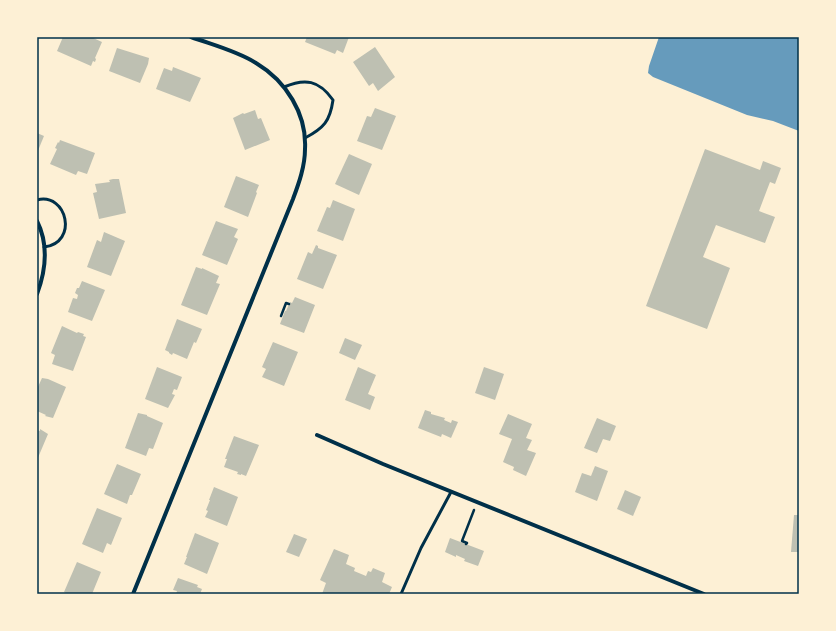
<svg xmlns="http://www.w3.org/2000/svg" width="836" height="631" font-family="'Roboto Condensed',sans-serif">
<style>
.water{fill:#669bbc}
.building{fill:#bec0b2}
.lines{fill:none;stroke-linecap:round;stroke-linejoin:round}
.path{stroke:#003049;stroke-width:2.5}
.service{stroke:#003049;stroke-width:3}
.minor{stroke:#003049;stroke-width:4}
.neatline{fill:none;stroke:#003049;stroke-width:1.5}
</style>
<rect width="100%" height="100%" fill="#fdf0d5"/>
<polygon class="water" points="659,37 799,37 799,131 773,121 747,115 653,77 648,73 649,66"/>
<g class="building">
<polygon points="63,37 91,37 102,42 95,58 96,59 95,62 93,61 91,66 57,51"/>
<polygon points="307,37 349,37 343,53 337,50 335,54 305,42"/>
<polygon points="375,47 395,77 378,91 373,83 369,86 353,62"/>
<polygon points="117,48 149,58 148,64 140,83 109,71"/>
<polygon points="173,67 201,78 190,102 156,89 164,68 172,71"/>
<polygon points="375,108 396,116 382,150 357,141 367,116 371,117"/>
<polygon points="255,110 258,119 261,118 270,140 245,150 233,118 243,113 244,114"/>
<polygon points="37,133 44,136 37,153"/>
<polygon points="60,140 95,153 87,174 78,171 76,175 50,164 57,149 55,148 58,142 59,143"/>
<polygon points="705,149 760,170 763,161 781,168 775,184 770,182 759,211 775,217 765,243 716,225 703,257 730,268 707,329 646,306"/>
<polygon points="349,154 372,164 359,195 335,184"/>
<polygon points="236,176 259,185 256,192 257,193 248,217 224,207"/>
<polygon points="113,179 119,179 126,213 99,219 93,193 97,192 95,184 110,182 109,180"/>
<polygon points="333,200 355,209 343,241 317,231 327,207 330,208"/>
<polygon points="216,221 238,229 234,237 238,239 227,265 202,255"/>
<polygon points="104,232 125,241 111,276 87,267 97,240 101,242"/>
<polygon points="316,245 318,246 318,248 337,255 323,289 297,279 308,252 312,254"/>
<polygon points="196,267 202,269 202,268 219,276 216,283 220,284 207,315 181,305"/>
<polygon points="82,281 105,290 92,321 68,312 73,298 77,299 78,295 75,293 77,288 79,288"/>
<polygon points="295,297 315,305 304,333 280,324 285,311 286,311 290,302 292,303"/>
<polygon points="177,319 202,329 196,343 194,342 187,359 173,353 172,355 169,353 169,352 165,350"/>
<polygon points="62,326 77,333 78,332 84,334 83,336 86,337 73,371 52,364 55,355 51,353"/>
<polygon points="345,338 362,345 355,360 339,353"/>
<polygon points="273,342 298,352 284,386 262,377 266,369 262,367"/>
<polygon points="157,367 182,377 177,390 174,389 172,394 175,395 168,408 145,399"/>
<polygon points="358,367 376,375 368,394 375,397 370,410 345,400"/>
<polygon points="484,367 504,374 495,400 475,393"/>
<polygon points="42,378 48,379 66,387 53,418 45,416 46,415 37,411 37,389"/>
<polygon points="425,410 431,412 431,414 445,418 444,420 451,423 452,420 458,422 451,438 442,434 441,437 418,428"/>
<polygon points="138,413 147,415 147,416 163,423 153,449 149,448 146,456 125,448"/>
<polygon points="508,414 532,424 526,438 532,440 527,450 536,453 526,476 513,470 514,467 503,462 512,439 499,434"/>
<polygon points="597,418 616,426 610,441 603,439 597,453 584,448"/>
<polygon points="40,429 48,434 37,460 37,430 40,431"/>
<polygon points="234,436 259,445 246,476 241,474 241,475 237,474 238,472 224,467 227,459 225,459"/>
<polygon points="117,464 141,474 132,495 130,495 127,504 104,494"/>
<polygon points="595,466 608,471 597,501 575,492 582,473 591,476"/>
<polygon points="214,487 238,497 227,526 205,517 208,511 206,510 210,500 209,500"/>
<polygon points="625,490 641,497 633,516 617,509"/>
<polygon points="97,508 122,518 111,545 107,543 103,553 82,544"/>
<polygon points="794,515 799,515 799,552 791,552"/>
<polygon points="195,533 219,543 207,574 184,564 187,557 186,557"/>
<polygon points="294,534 307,539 299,557 286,552"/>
<polygon points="450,538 484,551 478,566 464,561 465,559 456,555 456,557 445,552"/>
<polygon points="334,549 349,555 346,564 355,568 354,571 366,576 368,571 371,572 373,568 385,573 382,582 392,587 389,594 322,594 326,583 320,580"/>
<polygon points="77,562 101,572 92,594 68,594 64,592"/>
<polygon points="178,578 198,585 197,587 202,589 200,594 176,594 177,591 173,590"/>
</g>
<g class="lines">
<g class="path">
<polyline points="281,316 286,303 289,304"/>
<polyline points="466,544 467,543 462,541 474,510"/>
</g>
<g class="service">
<path d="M284 87C305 78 319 80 333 100 330 121 324 128 305 138"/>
<path d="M37 200C67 192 79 243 44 247"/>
<polyline points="401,594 421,548 451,492"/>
</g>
<g class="minor">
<path d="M37 221C49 245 46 270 37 294"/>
<polyline points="317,435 383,464 704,594"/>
<path d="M133 594 293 199C299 183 305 166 305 149 307 114 286 81 256 63 237 51 213 45 191 37"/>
</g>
</g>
<rect width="836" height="631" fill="none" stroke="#fdf0d5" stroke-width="76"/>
<rect x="38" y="38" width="760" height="555" class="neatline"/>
</svg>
